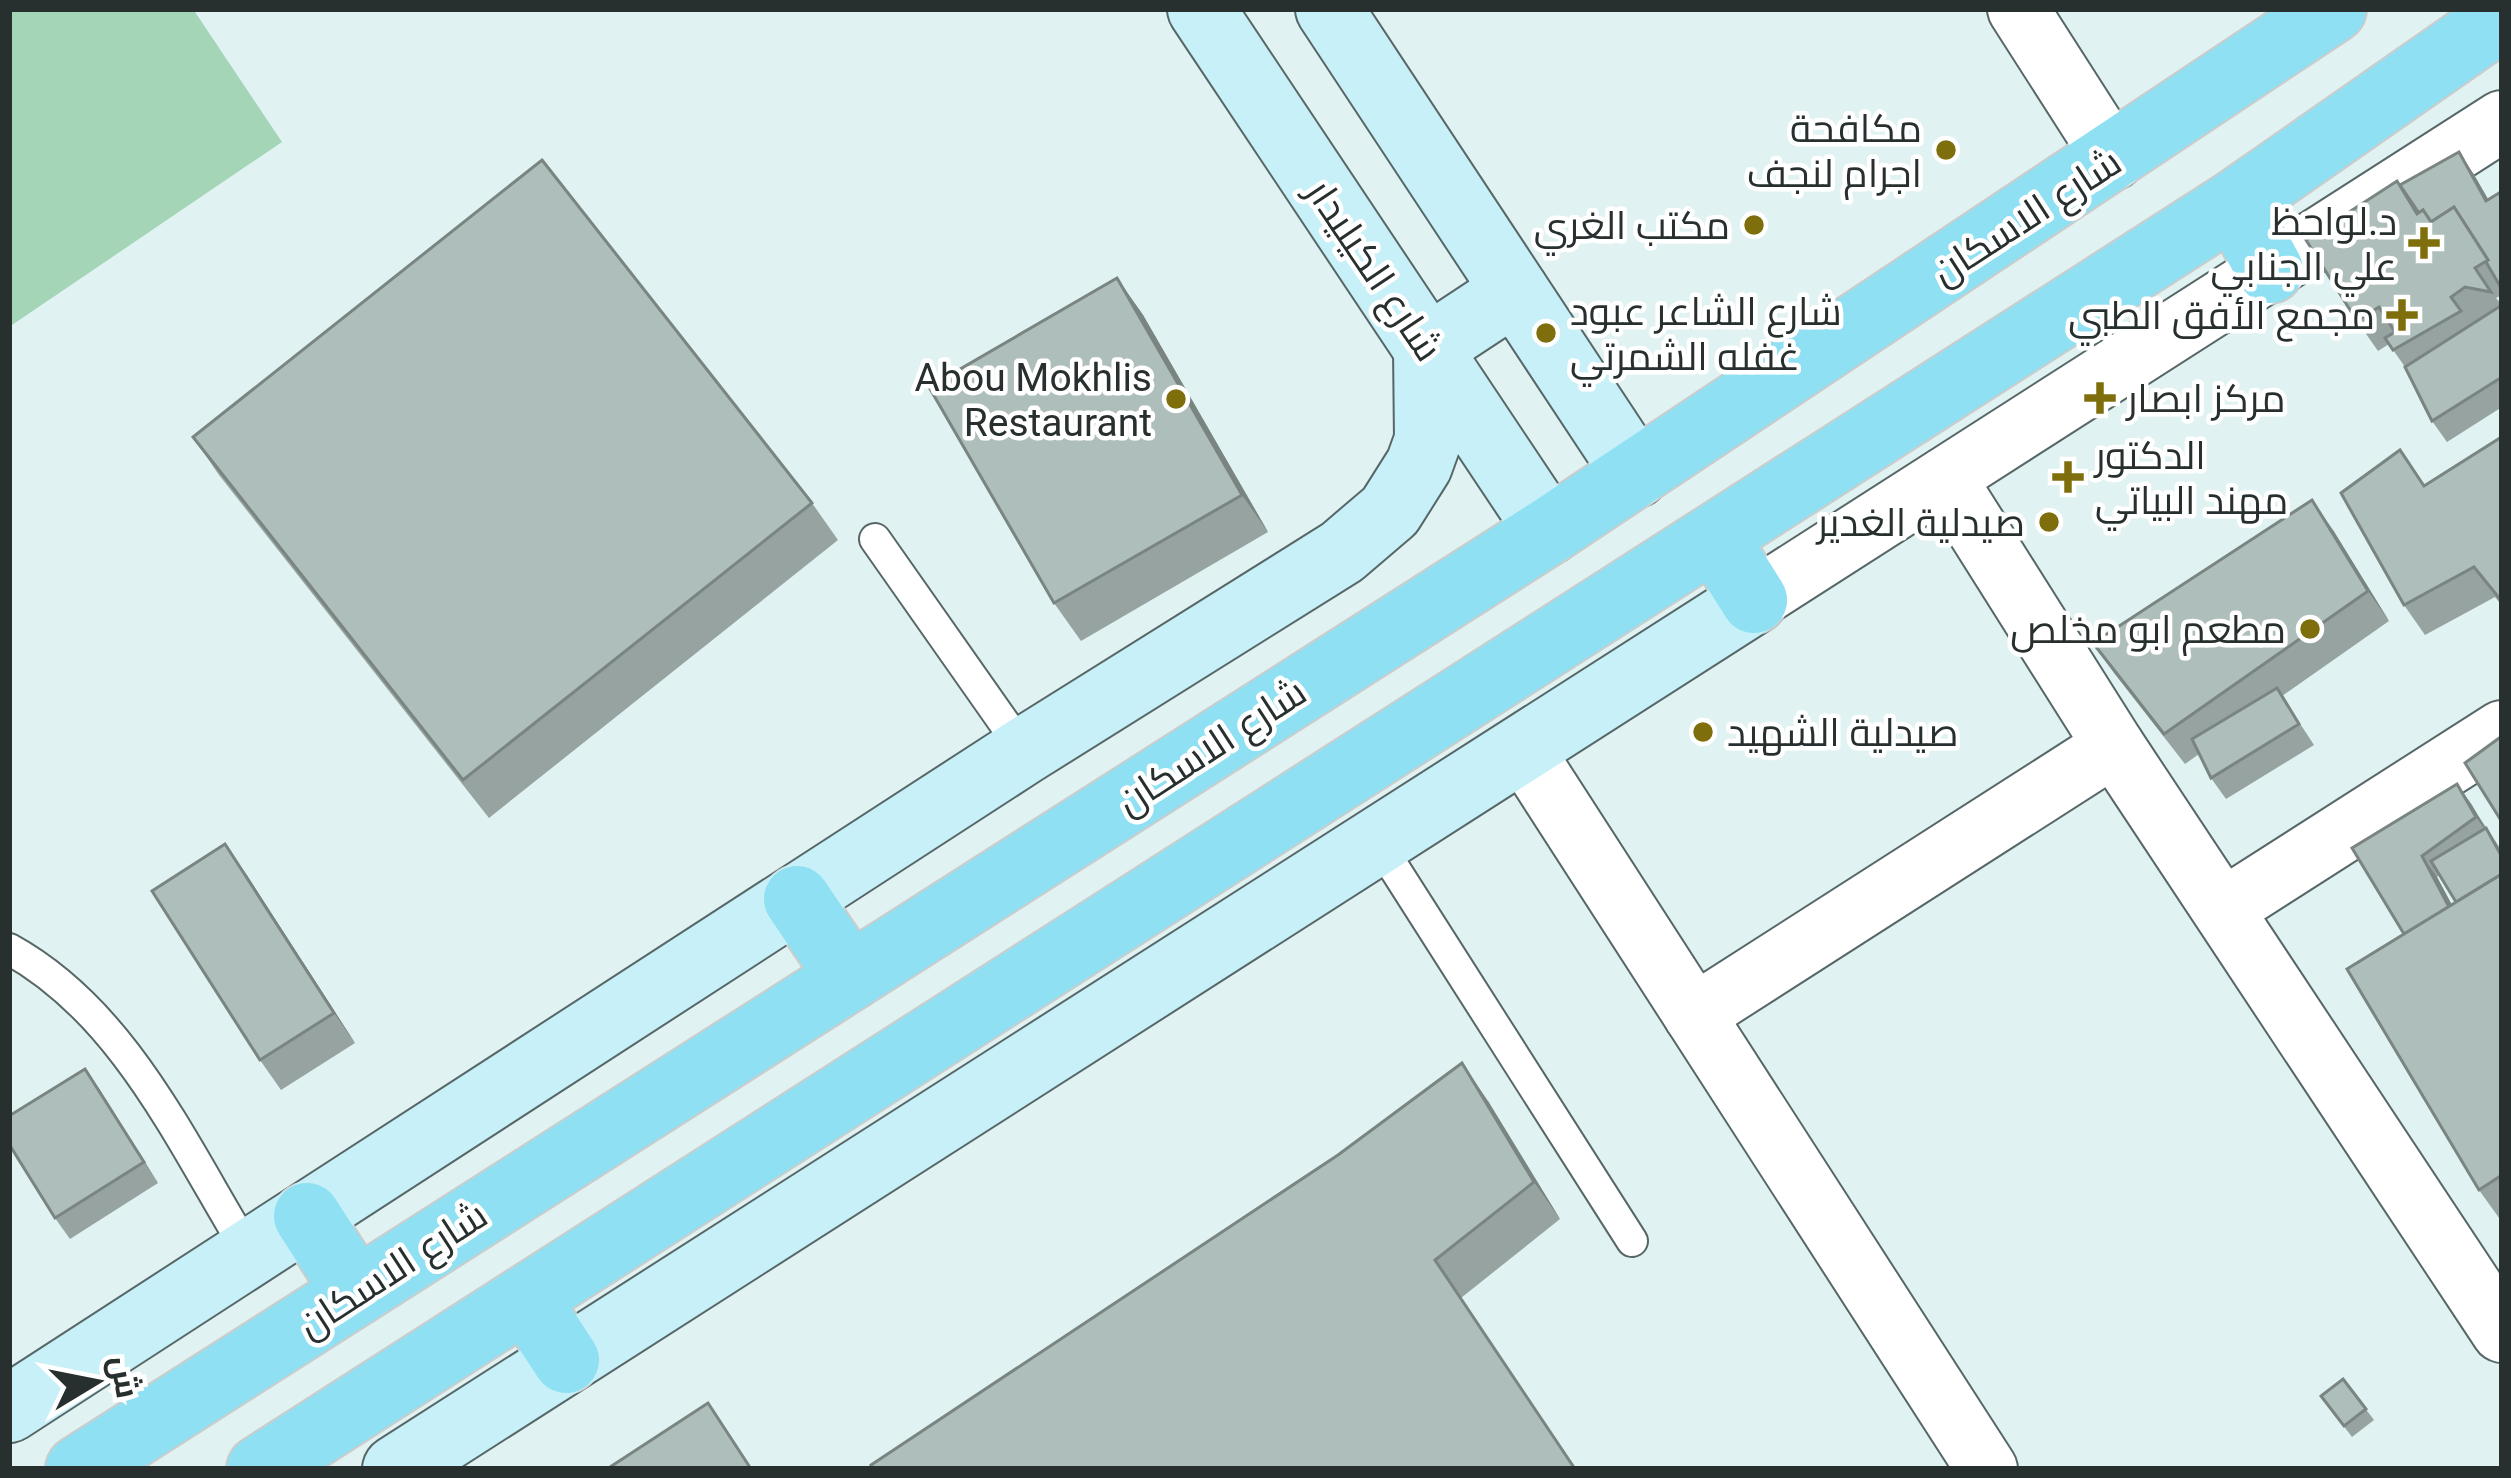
<svg xmlns="http://www.w3.org/2000/svg" width="2511" height="1478" font-family="Roboto,Cairo,sans-serif">
<style>
.green{fill:#a3d5b6}
.lines{fill:none;stroke-linecap:round;stroke-linejoin:round}
.lane-casing{stroke:#576767;stroke-width:34}
.street-casing{stroke:#576767;stroke-width:64}
.secondary-casing{stroke:#576767;stroke-width:70}
.primary-casing{stroke:#cbcdcd;stroke-width:70}
.lane{stroke:#fff;stroke-width:30}
.street{stroke:#fff;stroke-width:60}
.secondary{stroke:#c7f0f8;stroke-width:66}
.primary{stroke:#8ee0f2;stroke-width:66}
.wall{fill:#96a3a0;fill-rule:evenodd}
.shaded-wall{fill:#7a8582}
.building{fill:#aebeba;stroke:#7a8582;stroke-width:3}
.poi-dot{fill:#7f6f0c;stroke:#fff;stroke-width:4.5}
.labels{text-anchor:middle;stroke-width:9;stroke-linejoin:round;paint-order:stroke}
.poi-label{font-size:39px;fill:#282f2f;stroke:#fff;text-anchor:end}
.street-label{font-size:39px;fill:#282f2f;stroke:#fff}
</style>
<rect width="100%" height="100%" fill="#e0f2f2"/>
<polygon class="green" points="9,9 193,9 282,142 9,327"/>
<g class="lines">
<g class="lane-casing">
<g id="lane">
<polyline points="875,539 1024,751"/>
<polyline points="1377,841 1632,1241"/>
<path d="M9 949C125 1013 182 1144 249 1253"/>
</g>
</g>
<g class="street-casing">
<g id="street">
<polyline points="2018,9 2114,159"/>
<polyline points="1945,478 2114,746 2502,1332"/>
<polyline points="1754,600 2502,121"/>
<polyline points="1522,748 1987,1469"/>
<polyline points="2225,908 2502,731"/>
<polyline points="1694,1015 2114,746"/>
</g>
</g>
<g class="secondary-casing">
<g id="secondary">
<polyline points="1201,9 1549,531"/>
<polyline points="1329,9 1636,474"/>
<polyline points="9,1409 1024,751 1342,552 1390,511 1419,465 1428,440 1427,349 1515,291"/>
<polyline points="396,1469 1754,600"/>
</g>
</g>
<g class="primary-casing">
<g id="primary">
<polyline points="2234,204 2270,270"/>
<polyline points="1715,538 1754,600"/>
<polyline points="797,899 850,977"/>
<polyline points="307,1216 356,1292"/>
<polyline points="526,1299 566,1360"/>
<polyline points="79,1469 1549,531 2333,9"/>
<polyline points="260,1469 2234,204 2502,17"/>
</g>
</g>
<use href="#lane" class="lane"/>
<use href="#street" class="street"/>
<use href="#secondary" class="secondary"/>
<use href="#primary" class="primary"/>
</g>
<g class="wall">
<polygon points="2473,173 2488,199 2502,197 2502,295 2496,298 2502,305 2502,407 2447,442 2432,421 2405,367 2389,344 2378,351 2357,321 2400,185"/>
<polygon points="1117,278 1143,315 1268,532 1081,641 1054,603"/>
<polygon points="193,437 812,503 838,540 489,818 219,475"/>
<polygon points="2502,440 2502,606 2495,597 2425,635 2404,605"/>
<polygon points="2333,530 2389,621 2282,696 2314,745 2226,799 2211,778 2199,754 2185,764 2114,673 2093,643"/>
<path d="M2457 784 2502 851V1222L2479 1190 2404 934 2352 848ZM2439 875 2456 902 2452 905 2437 877Z"/>
<polygon points="246,874 355,1043 281,1090 260,1060"/>
<polygon points="85,1069 158,1183 70,1239 55,1218"/>
<polygon points="1488,1101 1560,1219 1461,1298 1338,1155"/>
<polygon points="2343,1379 2374,1420 2352,1437 2321,1396"/>
</g>
<g class="shaded-wall">
<polygon points="2459,152 2473,173 2501,222 2486,201"/>
<polygon points="1117,278 1143,315 1268,532 1242,495"/>
<polygon points="2312,500 2333,530 2389,621 2368,591"/>
<polygon points="2457,784 2472,805 2491,838 2476,817"/>
<polygon points="225,844 246,874 355,1043 334,1013"/>
<polygon points="2422,856 2437,877 2470,939 2455,918"/>
<polygon points="1462,1063 1488,1101 1560,1219 1534,1182"/>
<polygon points="85,1069 100,1090 158,1183 144,1162"/>
</g>
<g class="building">
<polygon points="2459,152 2486,201 2499,193 2502,198 2502,285 2500,286 2486,262 2488,260 2454,207 2431,222 2423,210 2419,213 2400,185"/>
<polygon points="542,160 812,503 463,780 193,437"/>
<polygon points="2397,181 2417,214 2423,210 2431,222 2454,207 2488,260 2475,268 2491,292 2465,287 2451,297 2461,311 2393,350 2385,338 2395,332 2379,307 2357,321 2306,240"/>
<polygon points="1117,278 1242,495 1054,603 929,387"/>
<polygon points="2502,305 2502,377 2432,421 2405,367"/>
<polygon points="2500,438 2502,440 2502,598 2500,599 2474,567 2404,605 2341,493 2400,450 2424,486"/>
<polygon points="2312,500 2368,591 2164,734 2093,643"/>
<polygon points="2277,688 2299,724 2211,778 2192,739"/>
<polygon points="2502,736 2502,822 2465,763"/>
<polygon points="2457,784 2476,817 2422,856 2449,907 2404,934 2352,848"/>
<polygon points="2486,828 2502,857 2502,874 2456,902 2431,861"/>
<polygon points="225,844 334,1013 260,1060 152,891"/>
<polygon points="2502,874 2502,1175 2479,1190 2347,969"/>
<polygon points="1462,1063 1534,1182 1435,1260 1575,1469 873,1469 871,1465 1338,1155"/>
<polygon points="85,1069 144,1162 55,1218 9,1144 9,1116"/>
<polygon points="2343,1379 2366,1409 2344,1426 2321,1396"/>
<polygon points="708,1403 751,1469 607,1469"/>
</g>
<g class="poi-dot">
<circle cx="1946" cy="150" r="12"/>
<circle cx="1754" cy="225" r="12"/>
<path d="M2418 225h12v12h12v12h-12v12h-12v-12h-12v-12h12z"/>
<path d="M2396 297h12v12h12v12h-12v12h-12v-12h-12v-12h12z"/>
<circle cx="1546" cy="333" r="12"/>
<path d="M2094 380h12v12h12v12h-12v12h-12v-12h-12v-12h12z"/>
<circle cx="1176" cy="399" r="12"/>
<path d="M2062 459h12v12h12v12h-12v12h-12v-12h-12v-12h12z"/>
<circle cx="2049" cy="522" r="12"/>
<circle cx="2310" cy="629" r="12"/>
<circle cx="1703" cy="732" r="12"/>
</g>
<g class="labels">
<g class="poi-label">
<text x="1922" y="142">مکافحة<tspan x="1922" dy="45">اجرام لنجف</tspan></text>
<text x="2397" y="235">د.لواحظ<tspan x="2397" dy="45">علي الجنابي</tspan></text>
<text x="1730" y="239">مكتب الغري</text>
<text x="1570" y="325" text-anchor="start">شارع الشاعر عبود<tspan x="1570" dy="45">غفله الشمرتي</tspan></text>
<text x="2375" y="329">مجمع الأفق الطبي</text>
<text x="1152" y="391">Abou Mokhlis<tspan x="1152" dy="45">Restaurant</tspan></text>
<text x="2127" y="412" text-anchor="start">مركز ابصار</text>
<text x="2095" y="469" text-anchor="start">الدكتور<tspan x="2095" dy="45">مهند البياتي</tspan></text>
<text x="2025" y="536">صيدلية الغدير</text>
<text x="2286" y="643">مطعم ابو مخلص</text>
<text x="1727" y="746" text-anchor="start">صيدلية الشهيد</text>
</g>
<g class="street-label">
<text transform="translate(2026 216) rotate(-33)" y="14">شارع الاسكان</text>
<text transform="translate(1375 270) rotate(56)" y="14">شارع الكيليدار</text>
<text transform="translate(1211 746) rotate(-33)" y="14">شارع الاسكان</text>
<text transform="translate(392 1269) rotate(-33)" y="14">شارع الاسكان</text>
</g>
</g>
<rect width="2511" height="1478" fill="none" stroke="#282f2f" stroke-width="24"/>
<g transform="translate(96 1382) rotate(80)" stroke="#ffffff" stroke-width="9" paint-order="stroke">
<path d="M0-9L21 45L0 30L-21 45Z" fill="#282f2f"/>
<text y="-18" font-size="33" font-weight="bold" text-anchor="middle" fill="#282f2f">ش</text>
</g>
</svg>
